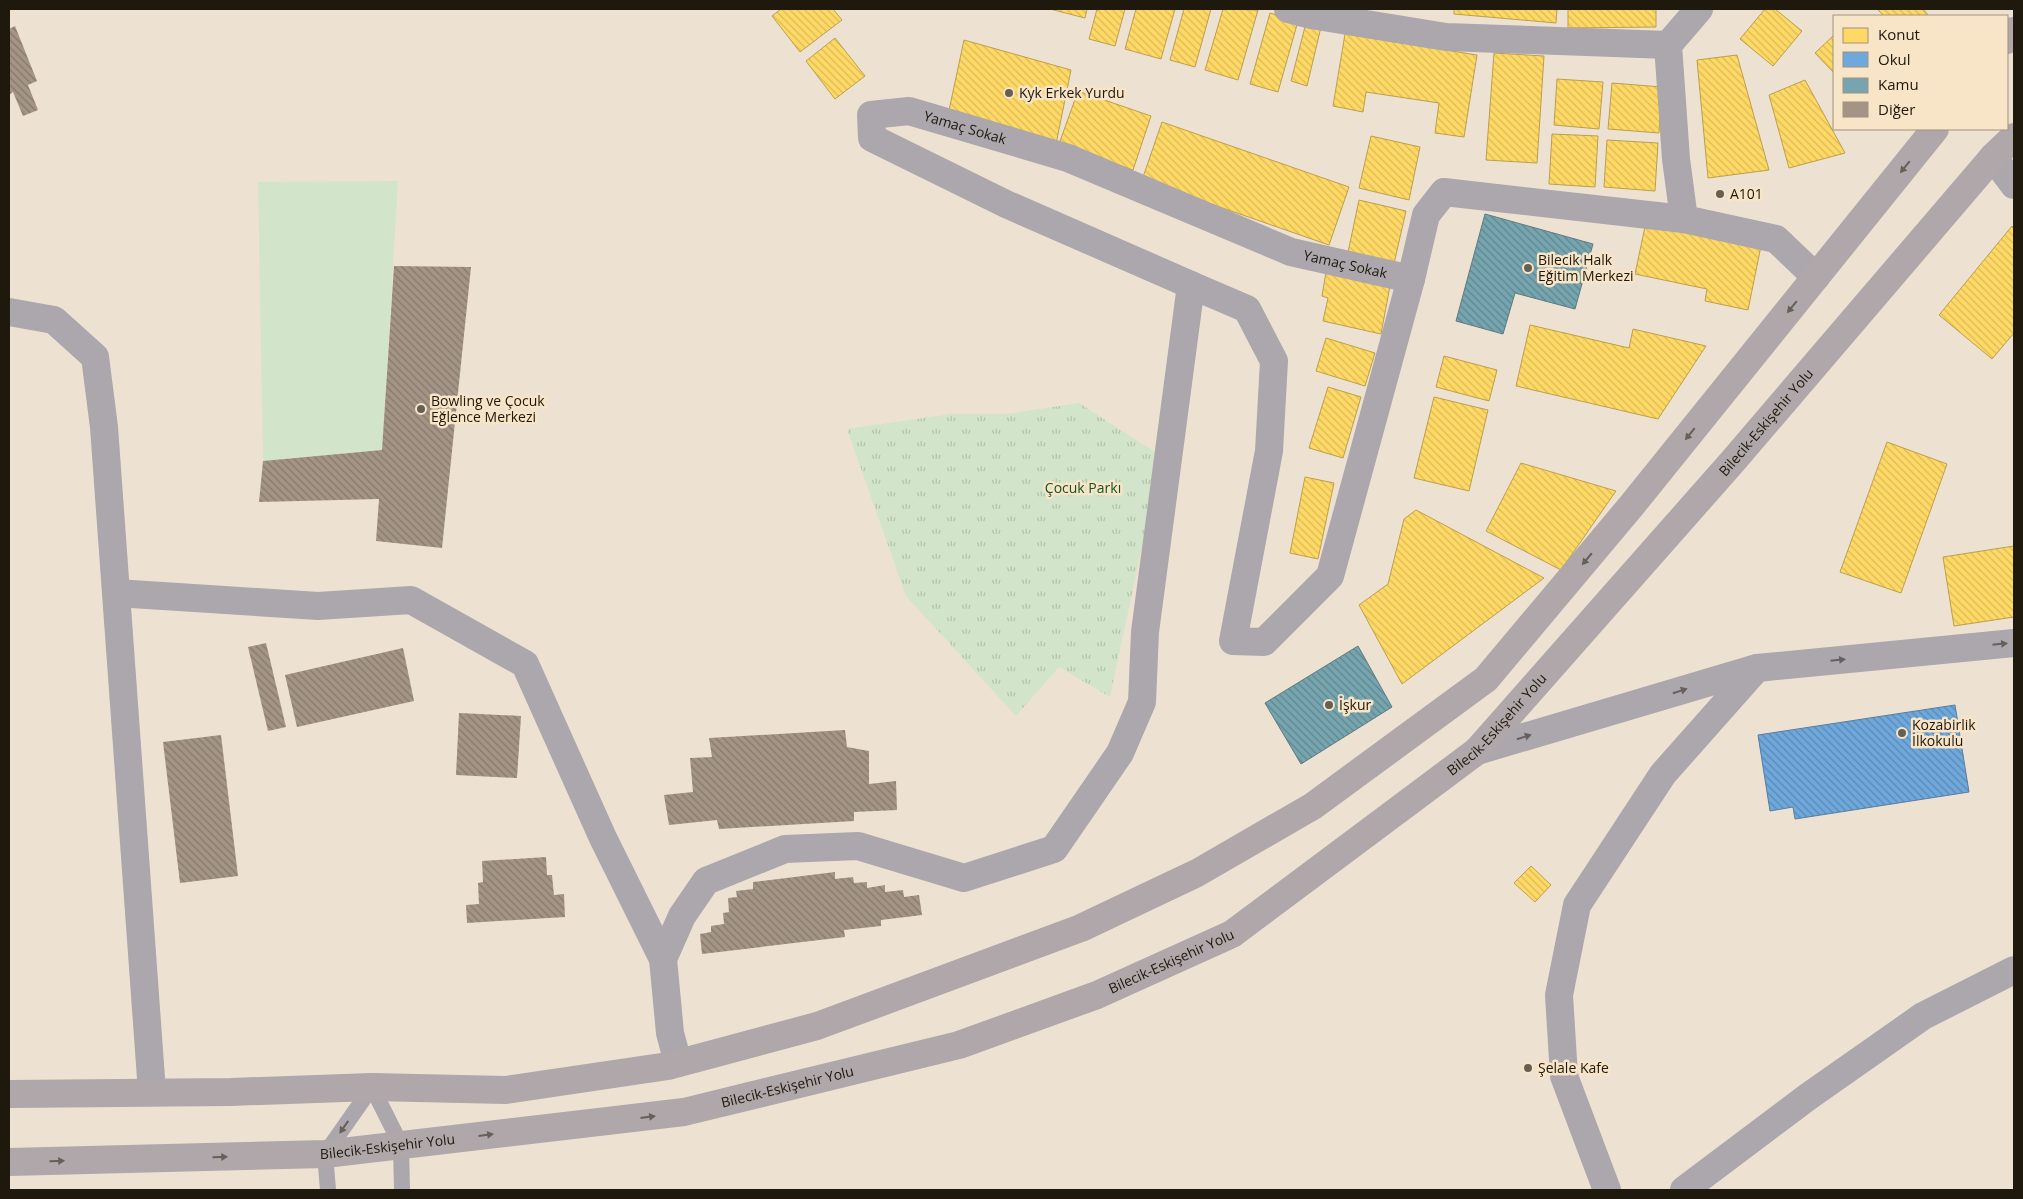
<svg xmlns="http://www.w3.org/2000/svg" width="2023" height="1199" font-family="'Open Sans',sans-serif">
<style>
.grass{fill:url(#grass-tufts)}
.garden{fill:#d2e4c9}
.homes{fill:url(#homes-back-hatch);stroke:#bc9f4b}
.schools{fill:url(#schools-back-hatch);stroke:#577d9e}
.public{fill:url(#public-back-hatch);stroke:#5c7b7e}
.building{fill:url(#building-back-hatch)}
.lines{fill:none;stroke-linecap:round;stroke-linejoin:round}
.lane{stroke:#aca6ad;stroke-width:16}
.street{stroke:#aca6ad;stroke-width:28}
.primary{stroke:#afa7a9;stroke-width:28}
.oneway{fill:#66605b}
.oneway2{fill:#655f5d}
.poi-dot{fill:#665f52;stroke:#f8e4c7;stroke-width:2}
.labels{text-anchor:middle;stroke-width:5;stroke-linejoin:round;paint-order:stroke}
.poi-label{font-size:14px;fill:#1e180d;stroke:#f8e4c7;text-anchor:start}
.street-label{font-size:14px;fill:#1e180d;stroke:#f8e4c7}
.park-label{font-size:14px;fill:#135424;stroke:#f8e4c7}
</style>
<defs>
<pattern id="grass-tufts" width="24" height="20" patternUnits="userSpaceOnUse" patternTransform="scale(1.25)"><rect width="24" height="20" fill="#d2e4c9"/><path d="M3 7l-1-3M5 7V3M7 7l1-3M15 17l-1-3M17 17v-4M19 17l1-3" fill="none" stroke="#b4c3ab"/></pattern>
<pattern id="homes-back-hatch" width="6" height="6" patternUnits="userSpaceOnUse" patternTransform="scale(1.25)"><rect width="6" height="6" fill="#ffd966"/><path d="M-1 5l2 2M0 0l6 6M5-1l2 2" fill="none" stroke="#daba57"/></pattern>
<pattern id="schools-back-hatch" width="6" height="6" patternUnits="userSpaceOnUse" patternTransform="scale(1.25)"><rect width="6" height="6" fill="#6fa8dc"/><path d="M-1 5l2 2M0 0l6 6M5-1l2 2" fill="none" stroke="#5b88b1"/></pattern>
<pattern id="public-back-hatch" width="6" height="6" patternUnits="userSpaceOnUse" patternTransform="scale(1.25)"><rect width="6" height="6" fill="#76a5af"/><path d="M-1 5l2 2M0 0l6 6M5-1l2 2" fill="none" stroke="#60858d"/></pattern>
<pattern id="building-back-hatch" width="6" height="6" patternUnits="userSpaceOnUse" patternTransform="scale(1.25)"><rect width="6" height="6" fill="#a49486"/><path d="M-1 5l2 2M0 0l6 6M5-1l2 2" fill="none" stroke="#85786c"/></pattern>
</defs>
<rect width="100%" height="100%" fill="#ede2d2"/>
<polygon class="grass" points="1079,403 1161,456 1110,697 1059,667 1016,716 906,596 847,429 951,414 1006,414"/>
<polygon class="garden" points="398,181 382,450 263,461 258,182"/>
<g class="homes">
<polygon points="781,9 833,9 842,20 800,52 772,16"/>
<polygon points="1050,9 1087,9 1085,18"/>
<polygon points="1097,9 1125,9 1115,46 1089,39"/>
<polygon points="1136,9 1175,9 1161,59 1125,49"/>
<polygon points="1184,9 1211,9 1195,67 1170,60"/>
<polygon points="1223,9 1258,10 1238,80 1205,70"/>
<polygon points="1454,9 1557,9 1556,23 1454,14"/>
<polygon points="1568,9 1656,9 1656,27 1568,28"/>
<polygon points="1765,9 1775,9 1802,31 1773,66 1740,39"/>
<polygon points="1877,9 1923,9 1929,16 1884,16"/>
<polygon points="1270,13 1298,21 1278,92 1250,84"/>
<polygon points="1306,23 1321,27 1307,86 1291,81"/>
<polygon points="1345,34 1477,55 1464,137 1435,133 1439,103 1366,92 1363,112 1333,106"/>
<polygon points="1834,35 1834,73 1815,53"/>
<polygon points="835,38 865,76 835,99 806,61"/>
<polygon points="964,40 1071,70 1055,149 948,115"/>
<polygon points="1494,53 1544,56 1537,163 1486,160"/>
<polygon points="1737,55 1769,170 1708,178 1697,60"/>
<polygon points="1557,79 1603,82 1599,129 1554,125"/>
<polygon points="1805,80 1845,153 1789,168 1769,95"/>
<polygon points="1612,83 1662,87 1659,133 1608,129"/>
<polygon points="1078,91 1151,116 1133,170 1059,144"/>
<polygon points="1162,122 1349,187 1329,245 1142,180"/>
<polygon points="1552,134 1598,136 1595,187 1549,184"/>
<polygon points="1371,136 1420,147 1409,200 1359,188"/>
<polygon points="1607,140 1658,143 1655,191 1604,187"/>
<polygon points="1359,200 1406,211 1393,268 1347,257"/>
<polygon points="1646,222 1761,246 1748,310 1705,301 1707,289 1635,274"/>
<polygon points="2012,226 2014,229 2014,333 1992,359 1939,315"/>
<polygon points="1326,272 1390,286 1381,334 1323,321 1328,298 1322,296"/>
<polygon points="1530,325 1629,348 1633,329 1706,346 1658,419 1516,386"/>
<polygon points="1326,338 1375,353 1365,386 1316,371"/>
<polygon points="1444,356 1497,370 1489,401 1436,387"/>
<polygon points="1328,387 1361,397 1343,458 1309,448"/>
<polygon points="1434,397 1488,410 1469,491 1414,478"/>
<polygon points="1887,442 1947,464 1901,593 1840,572"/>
<polygon points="1521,463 1616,491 1561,570 1486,531"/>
<polygon points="1305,477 1334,483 1318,559 1290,553"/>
<polygon points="1416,510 1544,578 1402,684 1359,605 1388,584 1404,519"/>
<polygon points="2014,546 2014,617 1954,626 1943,557"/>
<polygon points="1531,866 1551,885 1535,902 1514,883"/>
</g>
<polygon class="schools" points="1955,705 1969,792 1795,819 1793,807 1770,811 1758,735"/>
<g class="public">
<polygon points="1485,214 1593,244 1575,309 1515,293 1503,334 1456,321"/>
<polygon points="1358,646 1392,707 1301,764 1265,703"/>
</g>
<g class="building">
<polygon points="15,26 37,81 28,85 38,110 23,116 13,92 9,95 9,29"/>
<polygon points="394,266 471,267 442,548 376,541 379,499 259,502 263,461 382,450"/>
<polygon points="266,643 286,727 268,731 248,647"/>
<polygon points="403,648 414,701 297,727 285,675"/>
<polygon points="459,713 521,716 517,778 456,775"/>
<polygon points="845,730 847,747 869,751 869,784 896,781 897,810 854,812 854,821 719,829 717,820 669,825 664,795 693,792 690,758 712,757 709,738"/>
<polygon points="221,735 238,876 180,883 163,742"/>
<polygon points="546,857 547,875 552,875 554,895 564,894 565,917 467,923 466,905 479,904 478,883 483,882 482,861"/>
<polygon points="835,872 835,879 853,877 854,883 867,882 867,888 885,885 885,892 903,890 904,897 919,895 922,915 881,920 881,926 844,930 845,937 702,954 700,934 711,932 711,926 724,924 723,913 729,912 728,898 737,897 736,891 753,889 753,882"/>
</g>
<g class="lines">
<polyline class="lane" points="328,1190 325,1154 372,1087 401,1145 402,1190"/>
<g class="street">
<polyline points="1288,9 1311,15 1446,37 1668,45"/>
<polyline points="1699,9 1668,45 1676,159 1684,219 1776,239 1816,277"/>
<polyline points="1993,157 2014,185"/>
<path id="s1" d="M1191 285 1006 204 872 138 871 115 909 111 1068 158 1291 252 1411 279"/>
<polyline points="9,312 54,320 95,357 104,427 152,1092"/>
<polyline points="116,593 318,606 411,600 525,664 603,838 663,959"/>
<polyline points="1477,751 1757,668 2014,643"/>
<polyline points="678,1063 670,1033 663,959 682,916 706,881 785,849 858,846 964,878 1054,849 1120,753 1142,702 1145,632 1191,285 1247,309 1274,361 1269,451 1233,641 1264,642 1330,576 1411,279 1426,215 1444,192 1684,219"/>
<polyline points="1607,1190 1564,1076 1559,995 1577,905 1663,774 1757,668"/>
<polyline points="1684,1190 1809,1096 1923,1016 2014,970"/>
</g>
<g class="primary">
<polyline points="2007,40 2014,31"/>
<polyline points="9,1094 231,1092 372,1087 506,1090 668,1066 817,1026 1081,928 1197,873 1313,806 1486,679 1632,505 1935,129"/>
<path id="s2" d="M9 1162 325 1154 684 1112 959 1045 1097 995 1232 934 1477 751 1733 461 1993 157 2014 137"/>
</g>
</g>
<defs><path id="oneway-solid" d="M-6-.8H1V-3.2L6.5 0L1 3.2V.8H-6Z" transform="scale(1.25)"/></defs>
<g class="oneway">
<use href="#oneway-solid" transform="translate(1905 167) rotate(129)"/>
<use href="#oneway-solid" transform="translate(1792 307) rotate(129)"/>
<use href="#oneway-solid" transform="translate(1690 434) rotate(129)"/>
<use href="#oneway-solid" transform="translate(1587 559) rotate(130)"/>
<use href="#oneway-solid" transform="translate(648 1117) rotate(-7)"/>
<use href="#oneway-solid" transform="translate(486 1135) rotate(-7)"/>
<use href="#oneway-solid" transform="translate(220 1157) rotate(-1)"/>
<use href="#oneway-solid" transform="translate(57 1161) rotate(-1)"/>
</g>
<g class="oneway2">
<use href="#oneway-solid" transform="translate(2000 644) rotate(-6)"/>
<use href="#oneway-solid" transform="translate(1838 660) rotate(-6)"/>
<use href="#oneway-solid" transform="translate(1680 691) rotate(-17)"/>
<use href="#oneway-solid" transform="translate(1524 737) rotate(-17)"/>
<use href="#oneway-solid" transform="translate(344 1127) rotate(125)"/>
</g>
<g class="poi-dot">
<circle cx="1009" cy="93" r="5"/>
<circle cx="1720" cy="194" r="5"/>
<circle cx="1528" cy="268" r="5"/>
<circle cx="421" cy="409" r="5"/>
<circle cx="1329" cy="705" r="5"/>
<circle cx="1902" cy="733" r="5"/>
<circle cx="1528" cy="1068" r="5"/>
</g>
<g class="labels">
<g class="poi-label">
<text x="1019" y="98">Kyk Erkek Yurdu</text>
<text x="1730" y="199">A101</text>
<text x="1538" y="265">Bilecik Halk<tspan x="1538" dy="16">Eğitim Merkezi</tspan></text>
<text x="431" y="406">Bowling ve Çocuk<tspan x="431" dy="16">Eğlence Merkezi</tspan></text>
<text x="1339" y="710">İşkur</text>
<text x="1912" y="730">Kozabirlik<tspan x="1912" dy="16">İlkokulu</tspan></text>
<text x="1538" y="1073">Şelale Kafe</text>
</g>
<g class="street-label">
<text dy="5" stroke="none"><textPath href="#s1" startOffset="471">Yamaç Sokak</textPath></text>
<text dy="5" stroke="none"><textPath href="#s1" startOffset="876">Yamaç Sokak</textPath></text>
<text dy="5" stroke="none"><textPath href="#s2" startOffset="1999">Bilecik-Eskişehir Yolu</textPath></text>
<text dy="5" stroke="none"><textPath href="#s2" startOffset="1594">Bilecik-Eskişehir Yolu</textPath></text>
<text dy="5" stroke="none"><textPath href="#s2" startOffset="1189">Bilecik-Eskişehir Yolu</textPath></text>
<text dy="5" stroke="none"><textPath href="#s2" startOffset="784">Bilecik-Eskişehir Yolu</textPath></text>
<text dy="5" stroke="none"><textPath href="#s2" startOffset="379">Bilecik-Eskişehir Yolu</textPath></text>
</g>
<g class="park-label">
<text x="1083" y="493">Çocuk Parkı</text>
</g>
</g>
<rect width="2023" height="1199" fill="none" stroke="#1e180d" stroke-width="20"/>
<rect x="1833" y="15" width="175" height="115" fill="#f8e4c7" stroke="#a1927d"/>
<rect x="1843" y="28" width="25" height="15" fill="#ffd966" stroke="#a1927d"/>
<text x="1878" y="40" font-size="15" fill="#1e180d">Konut</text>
<rect x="1843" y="52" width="25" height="15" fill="#6fa8dc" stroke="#a1927d"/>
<text x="1878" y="65" font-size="15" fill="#1e180d">Okul</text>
<rect x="1843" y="78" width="25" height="15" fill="#76a5af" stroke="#a1927d"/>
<text x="1878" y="90" font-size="15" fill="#1e180d">Kamu</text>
<rect x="1843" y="102" width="25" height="15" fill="#a49486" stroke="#a1927d"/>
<text x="1878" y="115" font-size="15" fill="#1e180d">Diğer</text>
</svg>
